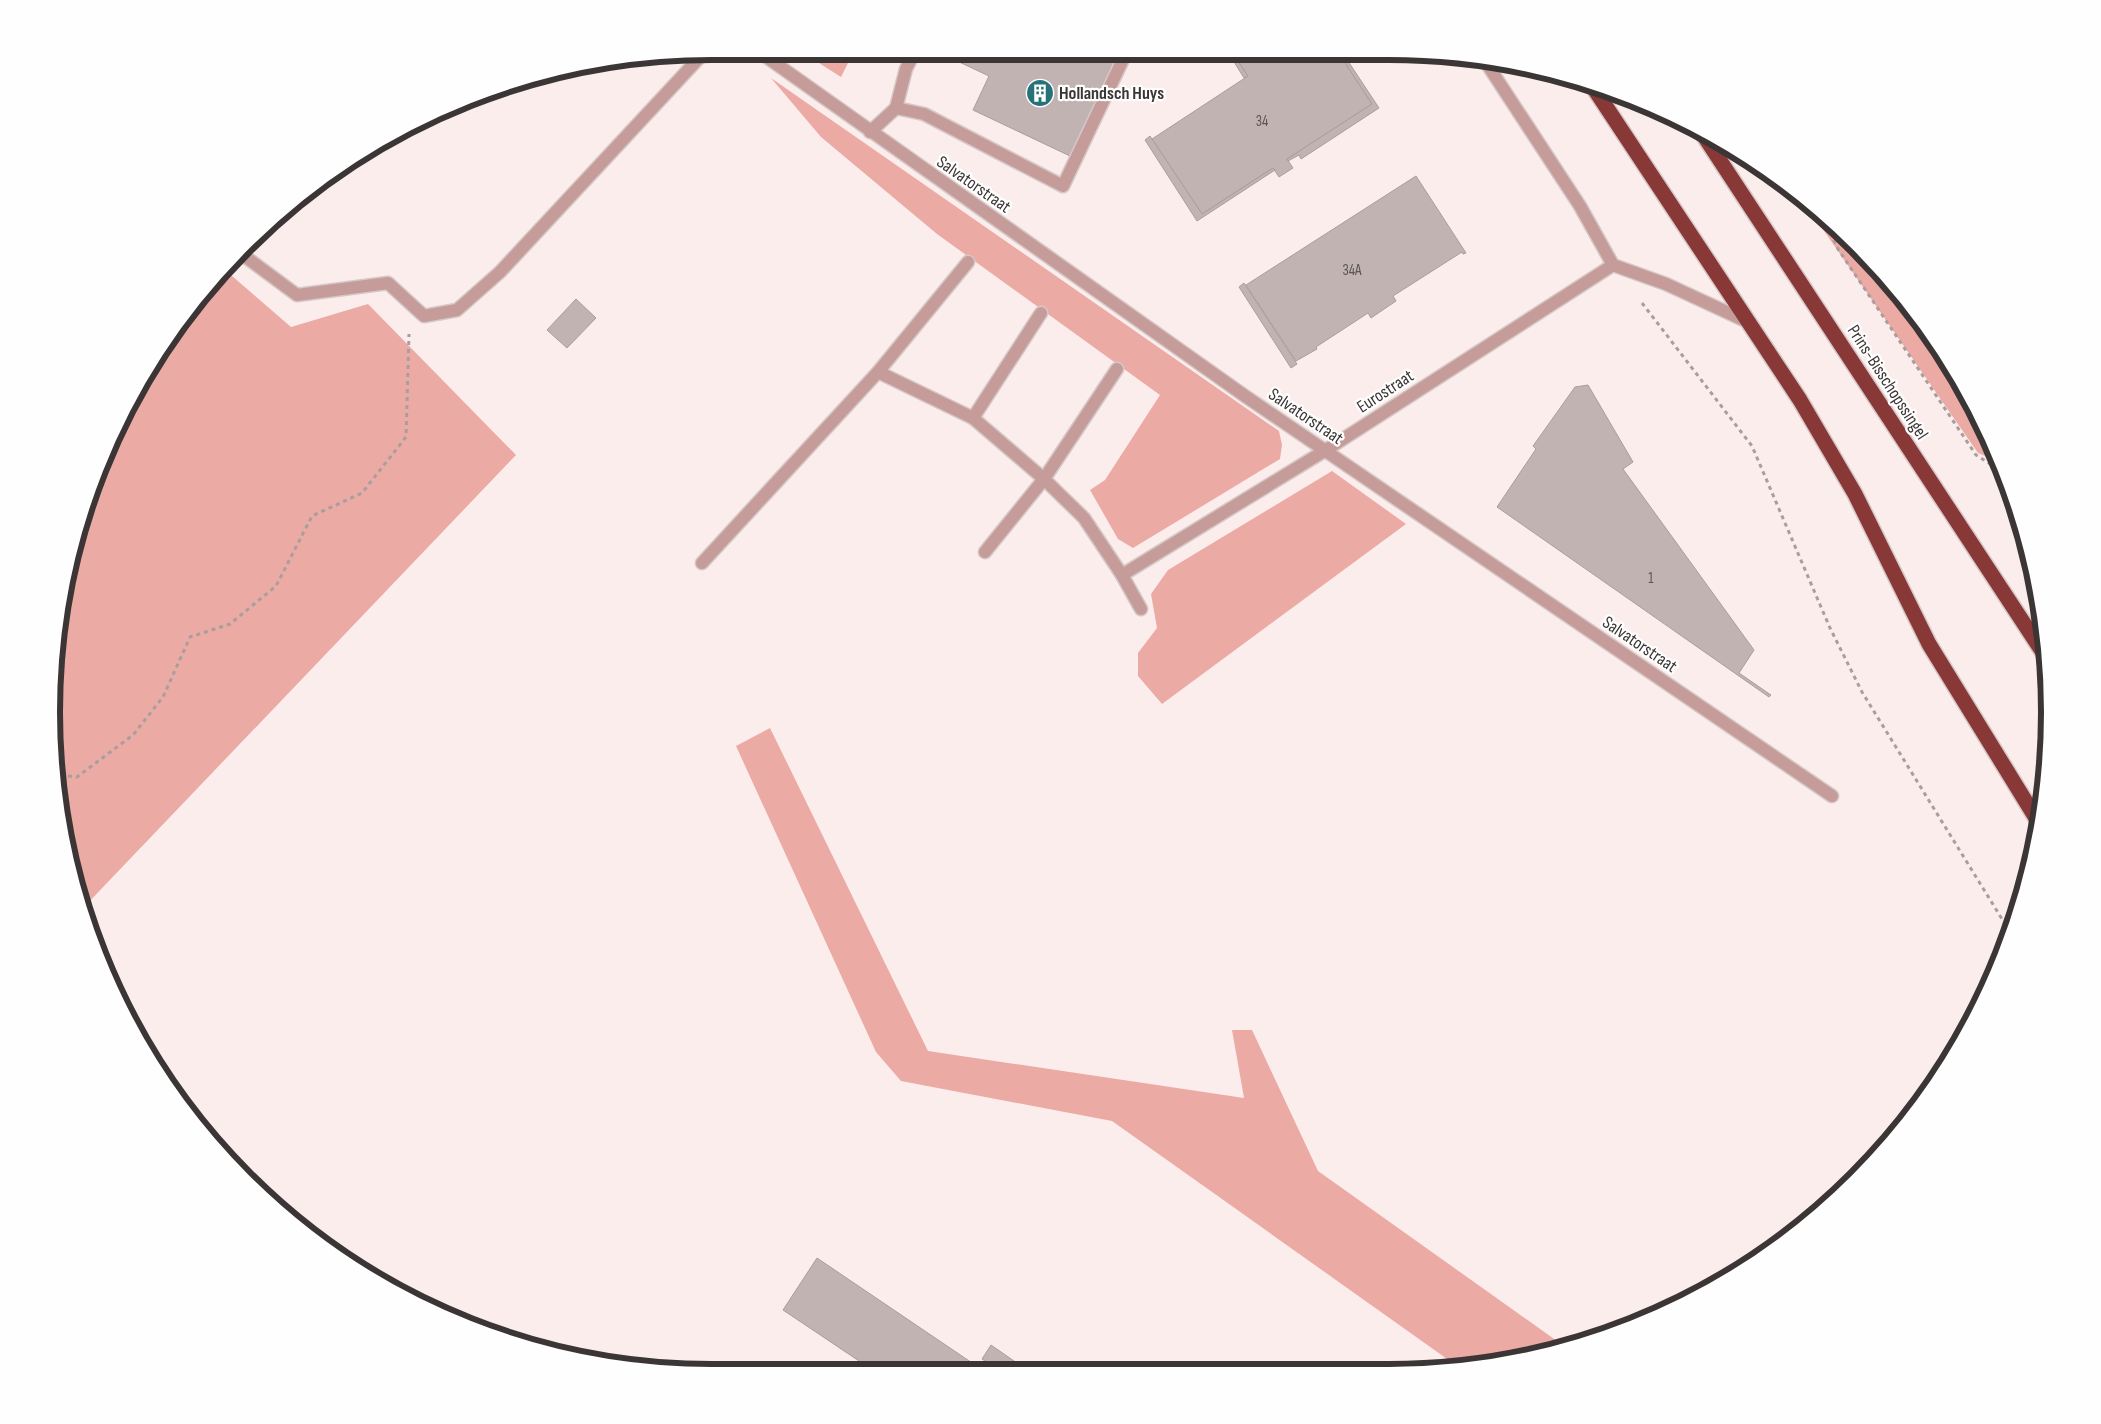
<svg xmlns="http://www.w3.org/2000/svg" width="2101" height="1424" font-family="'Sofia Sans Condensed',sans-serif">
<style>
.green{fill:#ecaaa5}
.building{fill:#c0b3b2;stroke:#aa9d9c}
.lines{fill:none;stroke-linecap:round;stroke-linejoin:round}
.minor-casing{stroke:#d5c8c7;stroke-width:15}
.highway-casing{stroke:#d5c8c7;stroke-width:18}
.path{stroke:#a89e9d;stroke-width:3;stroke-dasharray:4 4;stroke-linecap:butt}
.minor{stroke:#c59c99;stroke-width:12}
.highway{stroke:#883837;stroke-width:15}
.labels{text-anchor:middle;stroke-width:4.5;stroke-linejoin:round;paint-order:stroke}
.number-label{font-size:15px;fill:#5c5554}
.poi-label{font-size:18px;font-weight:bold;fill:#3b3635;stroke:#fefefe;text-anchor:start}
.street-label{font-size:18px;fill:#3b3635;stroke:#fefefe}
.rim{fill:none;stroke:#3b3635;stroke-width:6}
</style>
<rect width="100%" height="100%" fill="#fbedec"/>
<g class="green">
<polygon points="852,55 841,77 808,56"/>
<polygon points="771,78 1279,431 1282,445 1280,459 1133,548 1118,539 1090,490 1105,480 1160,395 937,234 821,137"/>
<polygon points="1804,202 1856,245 1938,345 2000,462 1978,453"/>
<polygon points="224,269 291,327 368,304 516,455 84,907 64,841 53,669 74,541 101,459 188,310"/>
<polygon points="1332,471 1406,524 1162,704 1138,676 1138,653 1157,628 1151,594 1168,570"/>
<polygon points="770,728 928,1051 1244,1098 1232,1030 1252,1030 1318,1171 1564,1346 1518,1360 1457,1366 1112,1121 901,1081 876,1052 736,746"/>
</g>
<g class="building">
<polygon points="1228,52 1232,52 1248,76 1244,78"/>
<polygon points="1232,52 1338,52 1372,104 1287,159 1293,168 1279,177 1273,168 1202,214 1152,139 1248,76"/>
<polygon points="1338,52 1342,52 1379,108 1301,159 1299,155 1288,161 1287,159 1372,104"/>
<polygon points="1119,53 1070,156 973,110 989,76 955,60 958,54"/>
<polygon points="1150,136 1202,214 1273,168 1275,170 1197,221 1145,140"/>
<polygon points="1416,176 1466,253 1463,254 1462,252 1393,296 1396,301 1371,318 1368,313 1316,347 1317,349 1296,361 1246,285"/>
<polygon points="1244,283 1297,364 1291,368 1239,287"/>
<polygon points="576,299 596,318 567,348 547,330"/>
<polygon points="1588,385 1633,462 1623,469 1754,650 1739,673 1771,695 1769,697 1497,507 1536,449 1533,446 1575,387"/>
<polygon points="817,1258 987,1373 877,1373 783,1310"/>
<polygon points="991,1345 1027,1370 1025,1373 1003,1373 982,1359"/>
<polygon points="749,1370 750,1373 711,1373"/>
</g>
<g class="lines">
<g class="minor-casing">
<g id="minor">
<polyline points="765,56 1245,396 1832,796"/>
<polyline points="1485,61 1580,206 1613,265 1666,284 1748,322"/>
<polyline points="896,108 906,69 913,55"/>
<polyline points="870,132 896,108 924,114 1063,186 1126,53"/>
<polyline points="239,252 297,295 388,283 424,316 457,310 500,272 701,56"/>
<polyline points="878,372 973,418 1044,479 1084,518 1122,575 1141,609"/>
<polyline points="973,418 1041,313"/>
<polyline points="985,552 1044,479 1117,369"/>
<polyline points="702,563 878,372 968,262"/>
<polyline points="1122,575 1326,450 1613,265"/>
</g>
</g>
<g class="highway-casing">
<g id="highway">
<polyline points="1595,90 1800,400 1855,494 1929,644 2039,823"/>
<polyline points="1700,130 2044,654"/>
</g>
</g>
<g class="path">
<polyline points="1832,225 1830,232 1838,249 1976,455 1995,467 2001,466"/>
<polyline points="1642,303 1752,446 1830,628 1862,692 2010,932"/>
<polyline points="60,775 77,777 133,735 163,697 190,637 230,624 276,586 312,516 362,493 406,437 409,334"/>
</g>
<use href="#minor" class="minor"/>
<use href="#highway" class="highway"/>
</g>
<defs>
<g id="building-disc" transform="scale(1.4375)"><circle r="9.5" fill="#277178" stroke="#fefefe"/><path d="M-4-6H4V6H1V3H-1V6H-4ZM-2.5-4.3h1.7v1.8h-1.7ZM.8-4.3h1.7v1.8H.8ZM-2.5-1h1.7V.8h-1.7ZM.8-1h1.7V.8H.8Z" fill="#fff"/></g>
</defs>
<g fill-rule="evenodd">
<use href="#building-disc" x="1040" y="93"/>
</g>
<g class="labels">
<g class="number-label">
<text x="1262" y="126">34</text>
<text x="1352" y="275">34A</text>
<text x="1651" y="583">1</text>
</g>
<g class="poi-label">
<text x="1059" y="99">Hollandsch Huys</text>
</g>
<g class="street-label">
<text transform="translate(974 184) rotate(35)" y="6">Salvatorstraat</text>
<text transform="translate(1888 382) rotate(57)" y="6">Prins-Bisschopssingel</text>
<text transform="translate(1385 391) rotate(-33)" y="6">Eurostraat</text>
<text transform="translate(1306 416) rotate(34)" y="6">Salvatorstraat</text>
<text transform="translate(1640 644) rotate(34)" y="6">Salvatorstraat</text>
</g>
</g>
<path d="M0 0H2101V1424H0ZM712 60H1389A652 652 0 0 1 2041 712V712A652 652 0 0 1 1389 1364H712A652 652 0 0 1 60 712V712A652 652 0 0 1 712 60Z" fill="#fefefe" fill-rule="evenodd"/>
<path class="rim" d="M712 60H1389A652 652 0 0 1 2041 712V712A652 652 0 0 1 1389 1364H712A652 652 0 0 1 60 712V712A652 652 0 0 1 712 60Z"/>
</svg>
